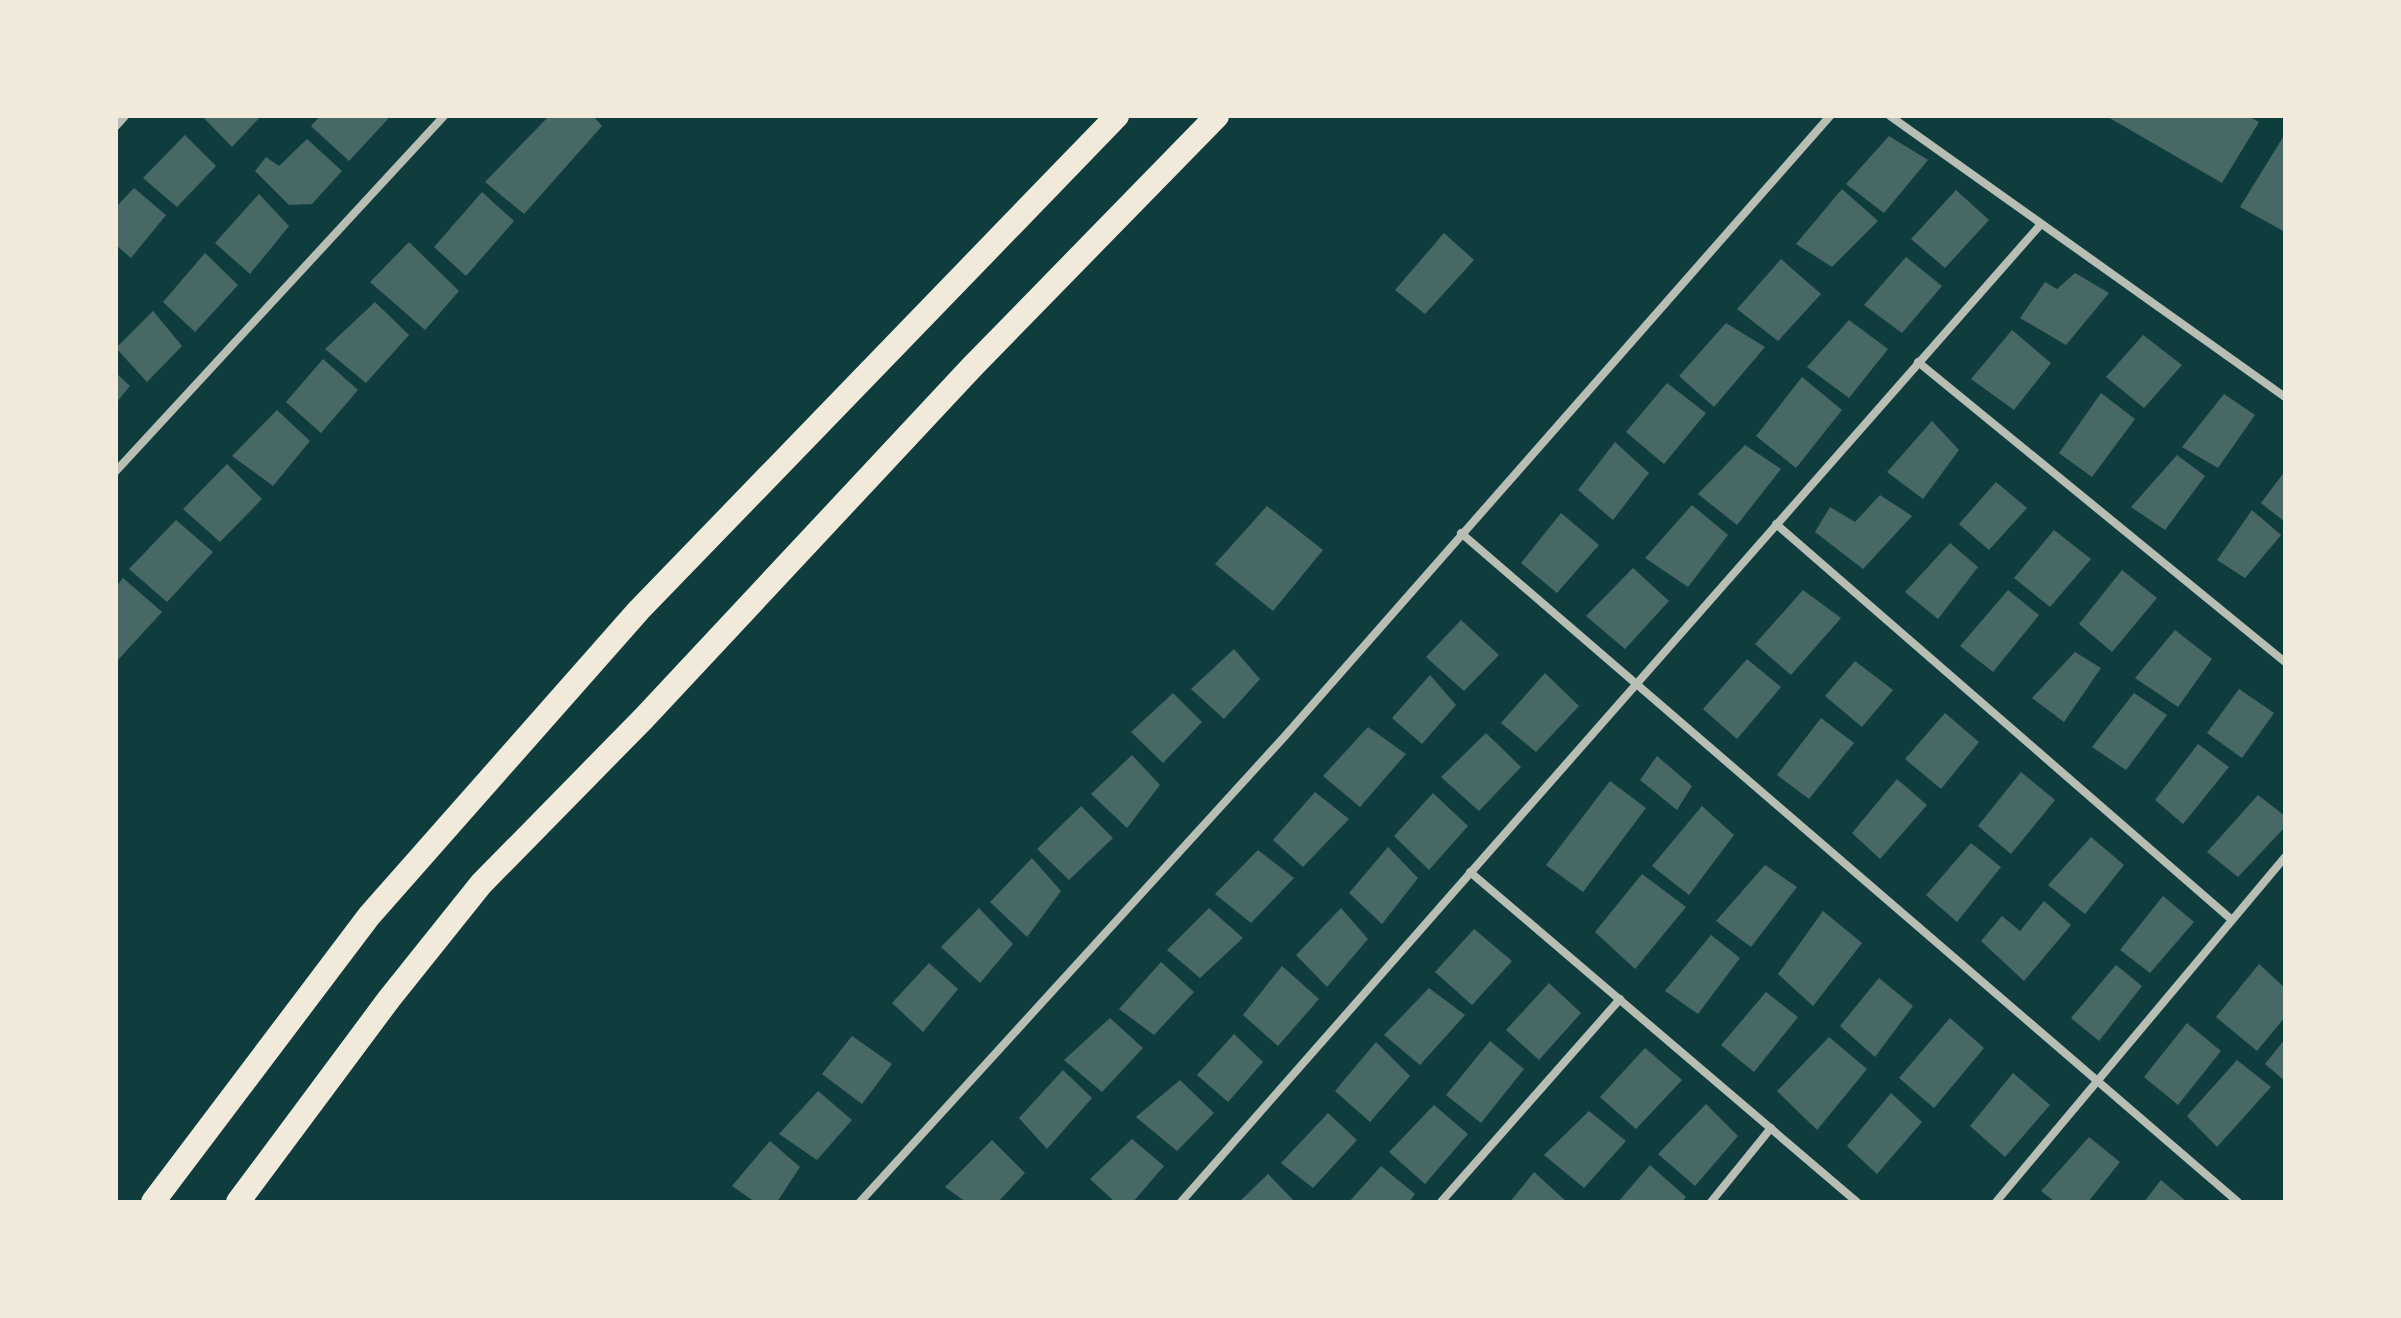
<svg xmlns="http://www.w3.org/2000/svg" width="2401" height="1318" font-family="'Times New Roman',serif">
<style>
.building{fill:#486865}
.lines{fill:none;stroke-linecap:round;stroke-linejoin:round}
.minor{stroke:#b8beb3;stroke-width:8}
.motorway{stroke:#f1e9da;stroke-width:24}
</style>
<rect width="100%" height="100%" fill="#0f3d3e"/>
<g class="building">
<polygon points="202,116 261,116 232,147"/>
<polygon points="320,116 386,116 388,119 349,161 311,126"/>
<polygon points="549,116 593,116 602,126 524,214 485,182"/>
<polygon points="2106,116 2248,116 2259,122 2222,183"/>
<polygon points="2285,134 2285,232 2240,207"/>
<polygon points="185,135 216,166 177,207 143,178"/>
<polygon points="1889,136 1928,160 1884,213 1846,184"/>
<polygon points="307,139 342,171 312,204 289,205 255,171 266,157 279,166"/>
<polygon points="134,188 166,215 131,258 116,245 116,207"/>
<polygon points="1842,189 1878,221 1832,267 1796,244"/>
<polygon points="1956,190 1989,220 1945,268 1911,239"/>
<polygon points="482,192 514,221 466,276 434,247"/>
<polygon points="259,194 289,226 250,274 215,243"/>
<polygon points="1444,233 1474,260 1425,314 1395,290"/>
<polygon points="409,242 459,291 425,330 370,282"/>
<polygon points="205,253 238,285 195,332 163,302"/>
<polygon points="1906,257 1942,286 1902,333 1864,305"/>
<polygon points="1781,259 1821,294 1778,341 1737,309"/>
<polygon points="2075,273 2109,293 2066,345 2020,318 2045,282 2057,289"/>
<polygon points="375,302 409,335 366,383 325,349"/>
<polygon points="153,311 182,346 147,382 116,348"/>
<polygon points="1849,320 1888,349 1849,398 1807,367"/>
<polygon points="1726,323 1765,347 1714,407 1679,376"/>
<polygon points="2012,330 2051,363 2014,410 1971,379"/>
<polygon points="2143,335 2182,365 2144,408 2106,377"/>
<polygon points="323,359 358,390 321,433 286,402"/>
<polygon points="116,373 130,386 116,403"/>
<polygon points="1802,377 1842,410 1796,468 1756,436"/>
<polygon points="1667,383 1706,413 1664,464 1626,432"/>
<polygon points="2101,393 2135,419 2092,477 2059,453"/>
<polygon points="2224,394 2255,415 2218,468 2182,447"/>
<polygon points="277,410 310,441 273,486 232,456"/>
<polygon points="1932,421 1959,450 1923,499 1887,472"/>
<polygon points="1615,442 1649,473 1613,520 1578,490"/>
<polygon points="1745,445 1781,469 1737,525 1698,494"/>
<polygon points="2177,455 2205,476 2165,530 2131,507"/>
<polygon points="227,464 262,499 220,542 183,509"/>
<polygon points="2285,471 2285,522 2261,503"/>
<polygon points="1996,482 2027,508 1989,550 1959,524"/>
<polygon points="1880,495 1912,516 1863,569 1815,532 1830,507 1855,522"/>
<polygon points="1692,505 1728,535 1688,587 1645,558"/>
<polygon points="1267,506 1323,550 1273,611 1215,564"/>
<polygon points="2252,510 2281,535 2245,578 2217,560"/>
<polygon points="1561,513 1599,545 1557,593 1521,563"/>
<polygon points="176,520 213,552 167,602 129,569"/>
<polygon points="2054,530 2091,559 2050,607 2014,578"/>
<polygon points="1950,543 1978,567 1938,619 1905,592"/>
<polygon points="1633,568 1669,601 1625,649 1586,616"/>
<polygon points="2122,570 2157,598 2112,652 2079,624"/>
<polygon points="123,578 162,612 116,662 116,587"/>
<polygon points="1803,590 1841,618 1791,675 1755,644"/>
<polygon points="2008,590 2039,615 1993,672 1960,646"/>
<polygon points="1461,620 1499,655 1464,691 1426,657"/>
<polygon points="2175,630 2212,659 2178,707 2135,678"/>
<polygon points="1234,649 1260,679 1224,719 1191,689"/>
<polygon points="2075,652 2101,668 2064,722 2032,698"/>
<polygon points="1747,659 1781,687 1737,739 1703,709"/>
<polygon points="1855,661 1893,690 1862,727 1825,696"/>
<polygon points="1545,673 1579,706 1536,752 1501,723"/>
<polygon points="1430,675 1456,705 1422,744 1392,718"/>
<polygon points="2239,689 2274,713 2242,758 2207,733"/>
<polygon points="1173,693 1202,722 1163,763 1131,732"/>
<polygon points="2134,693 2167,715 2126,770 2092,747"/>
<polygon points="1945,713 1979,742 1941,789 1905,759"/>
<polygon points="1821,718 1854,743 1809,799 1777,775"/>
<polygon points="1368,727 1406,754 1360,807 1323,776"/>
<polygon points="1486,733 1521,767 1479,811 1441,777"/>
<polygon points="2198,744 2229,767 2183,824 2155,800"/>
<polygon points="1132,755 1160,785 1127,828 1091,794"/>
<polygon points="1657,756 1692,786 1677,810 1640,780"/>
<polygon points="2021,772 2055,800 2011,854 1978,826"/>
<polygon points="1897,779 1927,805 1880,859 1852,833"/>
<polygon points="1610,781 1646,808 1583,892 1546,865"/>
<polygon points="1315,792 1349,819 1303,867 1273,840"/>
<polygon points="1433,793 1468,826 1429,870 1394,836"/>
<polygon points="2258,795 2285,816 2285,827 2238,877 2207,852"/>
<polygon points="1081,806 1113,838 1069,880 1037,849"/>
<polygon points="1702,806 1734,835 1689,895 1652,866"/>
<polygon points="2091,837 2124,865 2085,914 2048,885"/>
<polygon points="1971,843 2001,867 1957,922 1926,895"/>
<polygon points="1388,847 1418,878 1382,924 1349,893"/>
<polygon points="1258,850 1294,878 1251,923 1215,894"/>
<polygon points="1032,858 1061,891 1027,937 990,902"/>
<polygon points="1765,865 1797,887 1751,947 1716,921"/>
<polygon points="1642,874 1686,907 1635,969 1595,932"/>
<polygon points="2163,896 2194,922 2150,973 2120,950"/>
<polygon points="2044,901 2071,925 2024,981 1981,941 2002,916 2020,931"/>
<polygon points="979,908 1013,944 980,983 941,947"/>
<polygon points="1209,908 1243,938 1200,978 1167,950"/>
<polygon points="1341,908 1368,939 1327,987 1296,955"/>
<polygon points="1823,911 1862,943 1813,1006 1778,974"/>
<polygon points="1474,929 1512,961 1472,1005 1435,972"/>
<polygon points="1711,935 1740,958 1698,1014 1665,991"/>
<polygon points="1161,962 1194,992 1154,1035 1119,1009"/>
<polygon points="929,963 958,989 923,1032 892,1003"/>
<polygon points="2259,964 2285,988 2285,1017 2257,1051 2216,1017"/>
<polygon points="2116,965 2142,986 2099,1041 2071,1018"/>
<polygon points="1282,966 1319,999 1278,1046 1243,1015"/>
<polygon points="1879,978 1913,1006 1875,1057 1840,1026"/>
<polygon points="1549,983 1581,1013 1539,1060 1506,1030"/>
<polygon points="1429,988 1465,1015 1420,1065 1384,1035"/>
<polygon points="1766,992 1798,1017 1754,1072 1721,1045"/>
<polygon points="1110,1018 1143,1048 1102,1092 1064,1060"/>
<polygon points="1950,1018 1984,1048 1934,1108 1899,1078"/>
<polygon points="2187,1023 2221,1051 2178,1105 2144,1077"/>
<polygon points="1234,1034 1263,1062 1228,1102 1197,1075"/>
<polygon points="852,1036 892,1064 862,1104 822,1074"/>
<polygon points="1829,1037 1867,1069 1817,1130 1777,1091"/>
<polygon points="2285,1039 2285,1081 2265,1064"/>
<polygon points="1490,1041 1524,1069 1481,1123 1446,1095"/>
<polygon points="1376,1042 1410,1076 1370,1122 1335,1091"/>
<polygon points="1645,1048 1682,1080 1636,1129 1600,1097"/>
<polygon points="2237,1060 2271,1087 2217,1147 2187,1116"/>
<polygon points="1063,1070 1092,1098 1047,1149 1019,1118"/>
<polygon points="2013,1073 2050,1105 2005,1157 1970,1126"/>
<polygon points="1180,1080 1214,1113 1177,1151 1136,1117"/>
<polygon points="818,1091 852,1120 817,1160 779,1134"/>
<polygon points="1891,1093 1922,1122 1877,1174 1847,1146"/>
<polygon points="1706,1104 1738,1136 1695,1186 1658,1154"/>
<polygon points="1434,1105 1468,1134 1425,1184 1389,1152"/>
<polygon points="1589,1111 1626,1141 1584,1188 1544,1155"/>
<polygon points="1328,1113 1357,1140 1313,1188 1281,1163"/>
<polygon points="2089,1137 2120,1162 2088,1202 2055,1202 2041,1191"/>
<polygon points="1132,1139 1164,1166 1133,1202 1115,1202 1090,1179"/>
<polygon points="992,1140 1025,1173 998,1202 966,1202 945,1187"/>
<polygon points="770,1141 800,1167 777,1202 755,1202 732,1186"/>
<polygon points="1650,1165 1686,1197 1682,1202 1618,1202"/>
<polygon points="1381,1166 1415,1194 1409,1202 1349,1202"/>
<polygon points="1534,1172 1567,1202 1510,1202"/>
<polygon points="1268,1174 1295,1202 1239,1202"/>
<polygon points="2161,1180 2187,1202 2144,1202"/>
</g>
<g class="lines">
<g class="minor">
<polyline points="1890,116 2285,397"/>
<polyline points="116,126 125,116"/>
<polyline points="1918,362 2285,662"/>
<polyline points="116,471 444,116"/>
<polyline points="1776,524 2232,920"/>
<polyline points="1461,533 2238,1202"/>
<polyline points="1470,872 1857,1202"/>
<polyline points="860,1202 1285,736 1830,116"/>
<polyline points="1181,1202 2041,224"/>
<polyline points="1441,1202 1620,999"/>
<polyline points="1711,1202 1771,1128"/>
<polyline points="1996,1202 2285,857"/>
</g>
<g class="motorway">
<polyline points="153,1202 369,916 639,610 1117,116"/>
<polyline points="238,1202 389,999 481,884 644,718 971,368 1217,116"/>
</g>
</g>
<rect width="2401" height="1318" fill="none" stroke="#f1e9da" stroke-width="236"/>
</svg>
